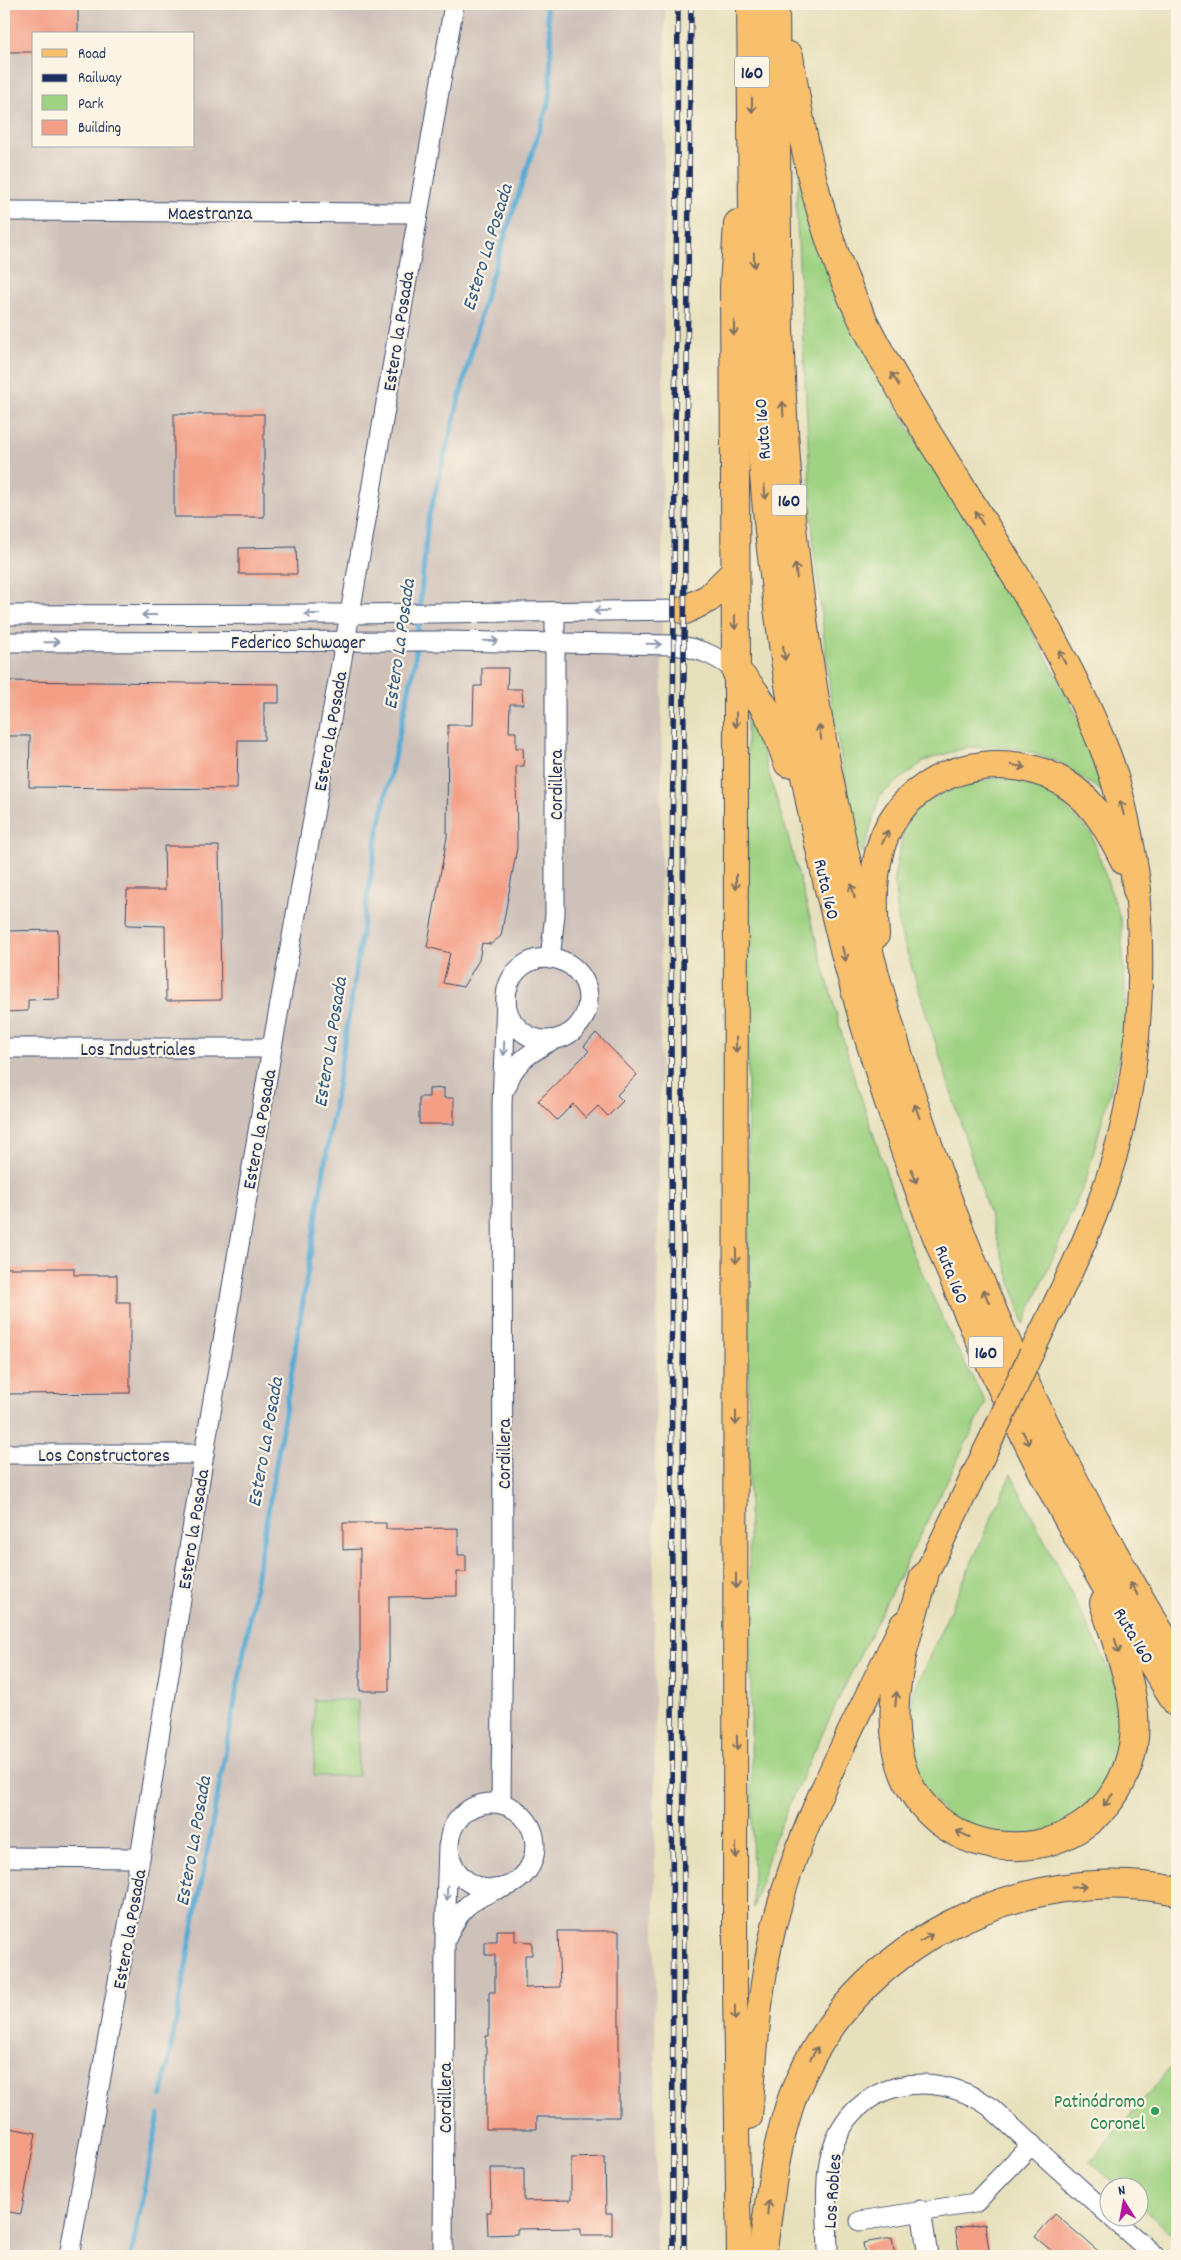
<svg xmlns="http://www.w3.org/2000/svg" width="1181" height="2260" font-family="Dekko,sans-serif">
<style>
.industrial{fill:#cec1ba;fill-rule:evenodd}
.green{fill:#9fd282;stroke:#5d8070}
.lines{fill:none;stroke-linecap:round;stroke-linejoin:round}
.stream{stroke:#59abd4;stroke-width:5}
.building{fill:#f49e86}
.minor-casing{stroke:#3a4a6c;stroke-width:21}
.major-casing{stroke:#3a4a6c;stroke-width:26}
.highway-casing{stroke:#3a4a6c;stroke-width:30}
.minor{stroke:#fff;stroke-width:19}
.major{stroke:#f8bf6c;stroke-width:24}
.highway{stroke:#f8bf6c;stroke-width:28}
.rail-casing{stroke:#1b2f5e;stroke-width:5.5}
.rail{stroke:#fcf5e5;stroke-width:4;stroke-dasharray:11;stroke-linecap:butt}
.major-bridge-casing{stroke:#3a4a6c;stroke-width:26;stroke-linecap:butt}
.major-bridge{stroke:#f8bf6c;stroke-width:24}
.oneway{stroke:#7e7064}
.oneway2{stroke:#8d97ae}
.leisure-dot{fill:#2e9e5b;stroke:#fcf5e5;stroke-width:2}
.labels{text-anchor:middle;stroke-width:4.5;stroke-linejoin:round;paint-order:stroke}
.shield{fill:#fcf5e5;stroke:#5e6a86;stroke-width:1}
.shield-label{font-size:18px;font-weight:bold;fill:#1b2f5e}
.street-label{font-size:19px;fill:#1b2f5e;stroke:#fcf5e5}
.leisure-label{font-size:19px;fill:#27864d;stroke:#fcf5e5;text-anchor:end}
.water-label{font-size:20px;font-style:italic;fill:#315a87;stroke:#fcf5e5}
</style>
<rect width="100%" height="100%" fill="#fcf5e5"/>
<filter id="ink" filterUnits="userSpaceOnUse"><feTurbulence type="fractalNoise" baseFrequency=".02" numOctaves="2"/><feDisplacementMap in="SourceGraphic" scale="10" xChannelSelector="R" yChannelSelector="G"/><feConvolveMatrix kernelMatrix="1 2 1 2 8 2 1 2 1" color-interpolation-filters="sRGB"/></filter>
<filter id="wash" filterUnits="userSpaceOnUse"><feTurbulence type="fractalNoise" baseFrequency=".0096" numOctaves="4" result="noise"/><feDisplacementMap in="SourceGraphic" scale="20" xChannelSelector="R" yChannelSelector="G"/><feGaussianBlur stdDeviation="1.12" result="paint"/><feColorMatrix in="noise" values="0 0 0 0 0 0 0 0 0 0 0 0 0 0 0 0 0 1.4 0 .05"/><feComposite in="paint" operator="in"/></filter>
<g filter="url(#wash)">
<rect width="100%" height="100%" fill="#e7e0bc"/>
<path class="industrial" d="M4 4H665L660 1080 654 1548 656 2256H4ZM34 34H194V146H34Z"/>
<g class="green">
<polygon points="800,173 884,388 1015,598 1083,727 1109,796 1057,761 1016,748 968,747 924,761 880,795 863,854 857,843 832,708 813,539 796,203"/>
<polygon points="747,711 753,721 788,837 851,1067 913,1253 953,1341 986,1403 852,1671 789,1805 773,1843 753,1908 749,1540"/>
<polygon points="1002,777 1050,792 1091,833 1121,921 1127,1029 1086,1180 1024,1324 899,927 894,877 905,824 918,804 963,785"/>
<polygon points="1011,1474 1115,1680 1125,1709 1120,1770 1076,1823 1010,1840 947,1815 924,1789 911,1757 907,1723 915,1689"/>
<rect x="314" y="1700" width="44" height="76"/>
<polygon points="1177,2060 1177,2238 1139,2205 1138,2188 1119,2187 1090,2162"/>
</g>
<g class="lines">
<g class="stream">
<polyline points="417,637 428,520 487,291 550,98 551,38 545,4"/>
<polyline points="162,2096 242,1662 289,1389 378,831 415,662 416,646"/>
<polyline points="131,2256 159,2115"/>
</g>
</g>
<g id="blocks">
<g class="building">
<polygon points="4,4 78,4 78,34 34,34 34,52 4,52"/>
<rect x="174" y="414" width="90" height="103"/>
<polygon points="296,547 297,574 239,574 239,548"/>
<polygon points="482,668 508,668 507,689 522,689 523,704 510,704 509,732 516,732 516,748 523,748 524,766 516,766 517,848 501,936 491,944 482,943 479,960 463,987 443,983 450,953 427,947 447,837 448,725 473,725 474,686 482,686"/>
<polygon points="4,681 279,684 279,703 264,703 264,740 238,740 237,789 29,787 30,736 4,736"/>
<polygon points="164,846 219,846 221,1000 166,1001 165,926 126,925 127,890 165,890"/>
<polygon points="58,930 59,999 28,1000 28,1011 4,1012 4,931"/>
<polygon points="596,1033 637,1075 617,1095 623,1101 608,1116 598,1106 586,1118 573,1104 557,1120 538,1101 589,1051 584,1046"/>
<polygon points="444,1088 444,1098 454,1098 454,1124 419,1124 419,1097 429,1097 429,1089"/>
<polygon points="4,1268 74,1268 74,1275 117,1275 117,1302 130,1302 130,1393 4,1394"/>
<polygon points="343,1523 386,1523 386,1529 458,1528 458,1555 466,1555 466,1572 457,1572 457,1596 389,1597 389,1691 360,1691 360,1549 343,1550"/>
<polygon points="497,1930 515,1930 515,1941 532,1942 532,1955 525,1955 525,1988 560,1987 558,1931 619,1931 619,2117 537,2117 537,2129 486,2129 486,2036 489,2036 489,1992 495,1992 495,1955 485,1955 485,1942 497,1942"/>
<polygon points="4,2127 36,2133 21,2214 4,2211"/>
<polygon points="605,2157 606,2213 612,2213 612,2235 581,2235 581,2228 517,2229 517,2234 488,2235 487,2212 491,2212 490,2168 524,2168 524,2201 571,2200 571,2158"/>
<polygon points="1055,2214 1104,2256 1058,2256 1035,2237"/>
<polygon points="985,2224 990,2256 960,2256 955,2228"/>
<polygon points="892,2238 895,2256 865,2256 863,2243"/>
</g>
</g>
</g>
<g filter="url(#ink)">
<use href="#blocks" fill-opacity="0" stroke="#3a4a6c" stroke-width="1"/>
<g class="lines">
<g class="minor-casing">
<g id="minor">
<polyline points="4,211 417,213"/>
<polyline points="4,615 350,614 685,610"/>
<path d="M4 642 443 641 673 645C698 648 716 655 736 671"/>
<circle cx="547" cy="999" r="41"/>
<polyline points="550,959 555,914 555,612"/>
<polyline points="4,1048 272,1048"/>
<path d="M507 1086C513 1062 532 1052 552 1040"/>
<polyline points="4,1454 204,1454"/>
<circle cx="492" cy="1846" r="43"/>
<polyline points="501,1804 503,1590 502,1105 506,999"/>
<polyline points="4,1857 140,1858"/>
<path d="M447 1937C462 1907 466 1903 497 1889"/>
<polyline points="921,2210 928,2256"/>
<polyline points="1112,2218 1155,2256"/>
<polyline points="860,2221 975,2203 1032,2144"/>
<polyline points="69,2256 140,1858 204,1454 272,1048 350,614 454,4"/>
<polyline points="443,2256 445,1940 448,1846"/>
<path d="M828 2256C828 2225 823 2183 831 2153 852 2080 932 2066 989 2106L1108 2214"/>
</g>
</g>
<g class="major-casing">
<g id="major">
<polyline points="736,671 735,1988 739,2256"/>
<path d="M1031 1354C1055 1303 1081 1254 1100 1201 1137 1102 1146 995 1137 890"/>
<polyline points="917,1593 993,1435"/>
<path d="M750 2117C755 2052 759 1988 774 1926 800 1821 856 1721 902 1624"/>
</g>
</g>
<g class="highway-casing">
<g id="highway">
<path d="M751 4C753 183 751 362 770 540 805 873 898 1199 1055 1495 1093 1566 1134 1635 1177 1703"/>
<path d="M775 4C777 172 774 341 790 508 817 794 888 1076 1005 1339 1054 1450 1114 1557 1177 1661"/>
<path d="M789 56C802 140 818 222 853 299 873 344 899 386 924 428 989 534 1062 639 1107 756 1123 799 1131 845 1137 890"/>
<path d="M738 224 734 286 736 671C765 700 775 725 788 763"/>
<polyline points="685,610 709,598 734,573"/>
<path d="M875 935C873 904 872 870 883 840 910 766 1010 743 1072 788 1097 806 1111 834 1125 861"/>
<path d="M924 1577C908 1632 887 1690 897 1747 919 1879 1108 1880 1133 1746 1141 1699 1117 1647 1104 1603"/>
<path d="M762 2256C770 2201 774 2146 794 2093 852 1945 1023 1860 1177 1891"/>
</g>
</g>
<use href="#minor" class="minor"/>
<use href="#major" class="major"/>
<use href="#highway" class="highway"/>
<g class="rail-casing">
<g id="rail">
<polyline points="673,2256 671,1039 678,4"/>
<polyline points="684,2256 683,1040 684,646 691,4"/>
</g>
</g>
<use href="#rail" class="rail"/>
<g class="major-bridge-casing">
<polyline id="major-bridge" points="993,1435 1031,1354"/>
</g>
<use href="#major-bridge" class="major-bridge"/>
</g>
<defs><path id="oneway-shaft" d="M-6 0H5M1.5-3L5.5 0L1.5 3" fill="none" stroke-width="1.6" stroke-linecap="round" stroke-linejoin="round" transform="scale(1.25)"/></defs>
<g class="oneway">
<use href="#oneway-shaft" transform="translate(752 105) rotate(89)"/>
<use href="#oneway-shaft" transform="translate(754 260) rotate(89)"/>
<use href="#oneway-shaft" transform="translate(734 328) rotate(90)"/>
<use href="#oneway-shaft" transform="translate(895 379) rotate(-121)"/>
<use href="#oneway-shaft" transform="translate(783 409) rotate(-93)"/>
<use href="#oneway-shaft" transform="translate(765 492) rotate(85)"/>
<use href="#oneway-shaft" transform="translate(979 518) rotate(-121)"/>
<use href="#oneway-shaft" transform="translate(796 571) rotate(-96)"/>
<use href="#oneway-shaft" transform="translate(735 622) rotate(89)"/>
<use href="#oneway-shaft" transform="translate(784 653) rotate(82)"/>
<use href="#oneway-shaft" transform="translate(1062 657) rotate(-117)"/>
<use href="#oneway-shaft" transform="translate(736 720) rotate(90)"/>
<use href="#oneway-shaft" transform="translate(820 732) rotate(-100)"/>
<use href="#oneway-shaft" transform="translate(1018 766) rotate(9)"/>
<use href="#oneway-shaft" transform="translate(1122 808) rotate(-104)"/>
<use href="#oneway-shaft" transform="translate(885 837) rotate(-67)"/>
<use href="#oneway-shaft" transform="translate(736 882) rotate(90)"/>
<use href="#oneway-shaft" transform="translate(853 891) rotate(-104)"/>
<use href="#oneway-shaft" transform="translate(844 954) rotate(75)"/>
<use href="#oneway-shaft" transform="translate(736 1045) rotate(90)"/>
<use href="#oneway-shaft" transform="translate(917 1111) rotate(-109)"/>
<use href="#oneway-shaft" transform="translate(914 1176) rotate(70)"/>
<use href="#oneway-shaft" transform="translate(736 1256) rotate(90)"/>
<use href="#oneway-shaft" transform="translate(986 1296) rotate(-113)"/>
<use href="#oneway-shaft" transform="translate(736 1418) rotate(90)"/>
<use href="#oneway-shaft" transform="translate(1026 1438) rotate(63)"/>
<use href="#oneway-shaft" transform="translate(736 1581) rotate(90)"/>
<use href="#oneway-shaft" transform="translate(1134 1589) rotate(-120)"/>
<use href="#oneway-shaft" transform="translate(1117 1646) rotate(73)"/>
<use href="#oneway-shaft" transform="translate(896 1699) rotate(-85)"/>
<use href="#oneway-shaft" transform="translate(737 1743) rotate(90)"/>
<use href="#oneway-shaft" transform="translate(1108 1800) rotate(128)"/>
<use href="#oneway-shaft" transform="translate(963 1834) rotate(-155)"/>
<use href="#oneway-shaft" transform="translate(736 1851) rotate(90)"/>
<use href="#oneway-shaft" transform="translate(1079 1887) rotate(-6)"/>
<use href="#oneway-shaft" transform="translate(926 1938) rotate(-30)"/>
<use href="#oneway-shaft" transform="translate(735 2013) rotate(90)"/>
<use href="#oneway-shaft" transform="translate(814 2053) rotate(-60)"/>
<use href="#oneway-shaft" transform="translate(768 2208) rotate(-84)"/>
</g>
<g class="oneway2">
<use href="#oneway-shaft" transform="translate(601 611) rotate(179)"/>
<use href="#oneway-shaft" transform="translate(312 614) rotate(180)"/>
<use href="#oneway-shaft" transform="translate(149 615) rotate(180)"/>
<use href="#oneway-shaft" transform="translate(491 641) rotate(1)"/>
<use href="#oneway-shaft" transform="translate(52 642) rotate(-1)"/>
<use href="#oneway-shaft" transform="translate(654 644) rotate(1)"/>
<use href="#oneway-shaft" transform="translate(504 1048) rotate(92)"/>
<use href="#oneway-shaft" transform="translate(447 1893) rotate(92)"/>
</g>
</g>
<circle class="leisure-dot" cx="1155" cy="2111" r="5"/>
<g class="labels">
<g class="shield">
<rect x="734.5" y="56.5" width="35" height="31" rx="4"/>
<rect x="771.5" y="484.5" width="35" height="31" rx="4"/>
<rect x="968.5" y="1336.5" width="35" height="31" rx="4"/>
</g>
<g class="shield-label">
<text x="752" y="78">160</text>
<text x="789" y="506">160</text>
<text x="986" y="1358">160</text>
</g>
<g class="street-label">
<text x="210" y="219">Maestranza</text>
<text transform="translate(397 331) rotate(-81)" y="7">Estero la Posada</text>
<text transform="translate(761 429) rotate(-94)" y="7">Ruta 160</text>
<text x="298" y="648">Federico Schwager</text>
<text transform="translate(329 731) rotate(-80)" y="7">Estero la Posada</text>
<text transform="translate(555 785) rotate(-90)" y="7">Cordillera</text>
<text transform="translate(828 889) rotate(77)" y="7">Ruta 160</text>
<text x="138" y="1055">Los Industriales</text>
<text transform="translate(258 1129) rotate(-80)" y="7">Estero la Posada</text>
<text transform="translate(953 1274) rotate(68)" y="7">Ruta 160</text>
<text x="104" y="1461">Los Constructores</text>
<text transform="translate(503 1454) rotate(-90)" y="7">Cordillera</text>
<text transform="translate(192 1529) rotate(-81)" y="7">Estero la Posada</text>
<text transform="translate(1135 1635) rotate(59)" y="7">Ruta 160</text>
<text transform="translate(128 1929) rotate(-80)" y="7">Estero la Posada</text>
<text transform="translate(444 2098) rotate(-90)" y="7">Cordillera</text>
<text transform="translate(831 2191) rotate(-86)" y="7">Los Robles</text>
</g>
<g class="leisure-label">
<text x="1145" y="2107">Patinódromo<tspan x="1145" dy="22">Coronel</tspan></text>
</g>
<g class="water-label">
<text transform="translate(486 247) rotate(-73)" y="7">Estero La Posada</text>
<text transform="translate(398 644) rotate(-82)" y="7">Estero La Posada</text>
<text transform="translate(329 1042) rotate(-81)" y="7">Estero La Posada</text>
<text transform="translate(264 1442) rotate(-80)" y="7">Estero La Posada</text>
<text transform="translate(192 1841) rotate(-80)" y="7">Estero La Posada</text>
</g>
</g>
<rect width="1181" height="2260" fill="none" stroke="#fcf5e5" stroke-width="20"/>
<rect x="32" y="32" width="162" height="115" fill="#fcf5e5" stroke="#a2a6af"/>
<rect x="42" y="49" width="25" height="8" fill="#f8bf6c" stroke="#a2a6af"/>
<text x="78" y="58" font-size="15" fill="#1b2f5e">Road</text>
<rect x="42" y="74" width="25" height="8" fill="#1b2f5e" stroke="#a2a6af"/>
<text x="78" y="82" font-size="15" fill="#1b2f5e">Railway</text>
<rect x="42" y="95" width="25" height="15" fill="#9fd282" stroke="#a2a6af"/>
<text x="78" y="108" font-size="15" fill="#1b2f5e">Park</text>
<rect x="42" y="120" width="25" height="15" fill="#f49e86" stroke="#a2a6af"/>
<text x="78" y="132" font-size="15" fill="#1b2f5e">Building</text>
<g transform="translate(1124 2202) rotate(349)"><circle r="24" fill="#fcf5e5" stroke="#a2a6af"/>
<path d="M0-4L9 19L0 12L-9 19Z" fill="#b5179e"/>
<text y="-8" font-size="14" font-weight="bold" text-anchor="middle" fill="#1b2f5e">N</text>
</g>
</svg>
